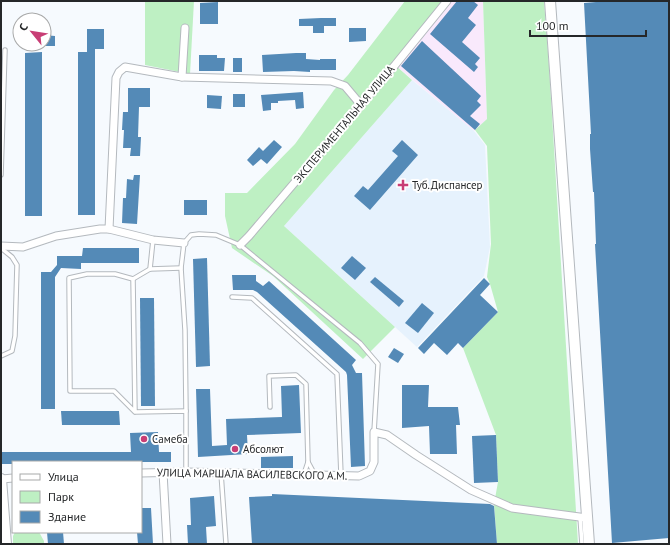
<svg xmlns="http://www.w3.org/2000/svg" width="670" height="545" font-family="'PT Sans',sans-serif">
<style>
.industrial{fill:#f9e9fc}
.built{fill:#e6f2fd}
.green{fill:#bef0c3}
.building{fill:#548ab7}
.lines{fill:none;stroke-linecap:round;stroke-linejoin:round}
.lane-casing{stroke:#b4b9be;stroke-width:5.5}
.street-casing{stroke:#b4b9be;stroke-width:9}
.secondary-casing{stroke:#b4b9be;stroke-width:12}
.lane{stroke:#fff;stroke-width:3.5}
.street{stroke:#fff;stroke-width:7}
.secondary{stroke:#fff;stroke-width:10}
.poi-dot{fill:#c83e75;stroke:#fff;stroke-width:1.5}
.labels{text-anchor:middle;stroke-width:4;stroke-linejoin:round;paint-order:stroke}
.street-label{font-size:11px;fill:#252729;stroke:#fff}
.poi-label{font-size:11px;fill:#252729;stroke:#fff;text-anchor:start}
</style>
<rect width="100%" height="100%" fill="#f6fafe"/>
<polygon class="industrial" points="447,1 483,1 487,119 474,131 395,65"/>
<polygon class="built" points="412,80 474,131 485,145 490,247 484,276 417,347 284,226"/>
<g class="green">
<polygon points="145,1 194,1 190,74 145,65"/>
<polygon points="405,1 447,1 395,65 412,80 284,226 395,327 363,359 273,276 232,248 225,216 225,193 247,193 295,144 334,90 348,75"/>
<polygon points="483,1 544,1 549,66 578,544 497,544 494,504 498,482 496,435 463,348 498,312 490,284 487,277 491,244 487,146 475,130 487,119"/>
<polygon points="15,532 39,532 44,541 44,544 13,544 13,536"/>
</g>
<g class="building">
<polygon points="457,1 473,1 478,5 468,18 476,25 462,42 480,58 475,64 478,67 474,72 430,34"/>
<polygon points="608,1 669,1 669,538 612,543 595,244 596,244 594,192 593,192 590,149 590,134 591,134 584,3"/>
<polygon points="218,2 218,24 200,24 200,3"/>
<polygon points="321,18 336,18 336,26 324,26 324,33 313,33 313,26 299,26 299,19"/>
<polygon points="349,28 366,28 366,41 349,42"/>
<polygon points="87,29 104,29 104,49 95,49 95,215 78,215 78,52 87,52"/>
<polygon points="44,35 55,36 55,46 44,46"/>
<polygon points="422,41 481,96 477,101 481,105 470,116 480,124 475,130 401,66"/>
<polygon points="42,52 42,216 25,216 25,53"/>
<polygon points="296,53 306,53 306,59 320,60 320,59 336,59 336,70 310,70 310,72 294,71 263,72 262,55"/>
<polygon points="199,55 217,55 217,58 225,58 224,71 199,71"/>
<rect x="233" y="58" width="9" height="14"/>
<polygon points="128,88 150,88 150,107 139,107 138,137 141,137 140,156 130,156 131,148 123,148 124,130 122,130 123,112 128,112"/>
<polygon points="303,92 304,108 296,109 295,100 278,101 278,103 271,103 271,110 263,111 261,95"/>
<rect x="233" y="94" width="12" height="13"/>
<polygon points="207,95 222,96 221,109 207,108"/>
<polygon points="274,140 282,147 267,164 261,159 253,166 247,160 259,147 263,151"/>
<polygon points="402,140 418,155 370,210 354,196 363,186 368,190 398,156 392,151"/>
<polygon points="134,175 140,175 137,224 122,223 123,198 126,198 127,179 133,180"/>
<rect x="184" y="200" width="23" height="15"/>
<polygon points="83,248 139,248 139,263 81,263 81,269 61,268 55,277 55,409 41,409 41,272 51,272 57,265 57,256 82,256"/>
<polygon points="352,256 366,268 355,280 341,268"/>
<polygon points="207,258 210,366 196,367 193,259"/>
<polygon points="232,275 256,275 256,281 263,286 269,281 356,360 352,365 356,373 362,373 365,466 351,467 347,375 346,372 257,292 253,290 233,290"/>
<polygon points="375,277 404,301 399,307 370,282"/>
<polygon points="484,278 490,284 480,295 498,312 463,348 458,343 447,355 434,343 424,354 418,348"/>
<polygon points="140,298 154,298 155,406 141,406"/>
<polygon points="422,303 434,313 418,333 405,323"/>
<polygon points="394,348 404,354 398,363 388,357"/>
<polygon points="299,385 301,433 247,435 248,454 198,457 196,389 210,389 212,446 227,445 226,419 282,417 281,386"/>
<polygon points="402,385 429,385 428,407 458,407 460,425 456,425 457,454 430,454 429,426 402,428"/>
<polygon points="61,411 119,411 120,425 62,425"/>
<polygon points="158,432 159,452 171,452 171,462 13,462 13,464 1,464 1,452 131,452 130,433"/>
<polygon points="496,435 498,482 474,483 472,436"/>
<polygon points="293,456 293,468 261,468 261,457"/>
<polygon points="272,494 490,504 494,506 497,544 252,544 249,497 272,496"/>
<polygon points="214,496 216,526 206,527 207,544 188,544 187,525 191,525 190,498"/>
<polygon points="141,508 151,508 153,544 138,544 137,532 141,532"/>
<polygon points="47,532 63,532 64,544 48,544"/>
</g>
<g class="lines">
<g class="lane-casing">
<g id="lane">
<polyline points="1,175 5,50"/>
<polyline points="1,248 12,257 17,265 15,336 12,351 1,356"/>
<polyline points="150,269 153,240"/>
<polyline points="133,279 150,269 181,268"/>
<polyline points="232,297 252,298 337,374 341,475"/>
<polyline points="270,407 269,376 296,375 306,384 308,462 304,474"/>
<polyline points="186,411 185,330 181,268 184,243 191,235 199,234 216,235 240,245 360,343 378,364 374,432"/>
<polyline points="135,412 114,391 70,391 69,278 87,274 115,274 133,279 135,412 186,411 186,472"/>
<polyline points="308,462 315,475"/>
<polyline points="221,473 226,544"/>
<polyline points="580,517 582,544"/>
</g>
</g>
<g class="street-casing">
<g id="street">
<polyline points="182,77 185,28"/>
<polyline points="109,229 116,78 119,72 125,67 182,77 331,81 345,86 361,105"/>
<polyline points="240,245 249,236 395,65 447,1"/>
<polyline points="1,246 23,247 56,236 100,229 109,229 153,240 184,243"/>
<polyline points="163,472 167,544"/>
<polyline points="141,473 186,472 359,476 370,471 374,462 374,432 387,435 416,455 471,490 512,508 587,518"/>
<polyline points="2,479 13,478"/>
</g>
</g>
<g class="secondary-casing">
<g id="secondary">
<polyline points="550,1 589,544"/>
<polyline points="1,479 6,544"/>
</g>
</g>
<use href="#lane" class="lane"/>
<use href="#street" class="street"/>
<use href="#secondary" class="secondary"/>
</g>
<g class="poi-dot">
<path d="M401 179h4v4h4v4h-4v4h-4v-4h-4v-4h4z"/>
<circle cx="144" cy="439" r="4"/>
<circle cx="235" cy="449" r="4"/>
</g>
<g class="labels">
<g class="street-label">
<text transform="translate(344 124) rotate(-50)" y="4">ЭКСПЕРИМЕНТАЛЬНАЯ УЛИЦА</text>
<text transform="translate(252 474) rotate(1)" y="4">УЛИЦА МАРШАЛА ВАСИЛЕВСКОГО А.М.</text>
</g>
<g class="poi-label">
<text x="412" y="189">Туб.Диспансер</text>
<text x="152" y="443">Самеба</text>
<text x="243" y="453">Абсолют</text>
</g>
</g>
<rect width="670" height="545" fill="none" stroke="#252729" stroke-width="4"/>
<rect x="12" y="461" width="130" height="72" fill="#ffffff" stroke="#a8a9a9"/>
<rect x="20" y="474" width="20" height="6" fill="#ffffff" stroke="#a8a9a9"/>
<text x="48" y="481" font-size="12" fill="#252729">Улица</text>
<rect x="20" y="491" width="20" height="12" fill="#bef0c3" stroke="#a8a9a9"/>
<text x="48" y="501" font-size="12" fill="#252729">Парк</text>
<rect x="20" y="511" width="20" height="12" fill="#548ab7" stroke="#a8a9a9"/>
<text x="48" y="521" font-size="12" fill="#252729">Здание</text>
<g transform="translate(32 32) rotate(300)"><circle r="19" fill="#ffffff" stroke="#a8a9a9"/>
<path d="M0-3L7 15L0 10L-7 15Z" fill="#c83e75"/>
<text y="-6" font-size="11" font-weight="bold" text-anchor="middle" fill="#252729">С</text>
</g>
<path d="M530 30v6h116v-6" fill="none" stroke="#252729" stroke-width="2"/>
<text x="536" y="30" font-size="12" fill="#252729" stroke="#ffffff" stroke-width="3" paint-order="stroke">100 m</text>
</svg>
